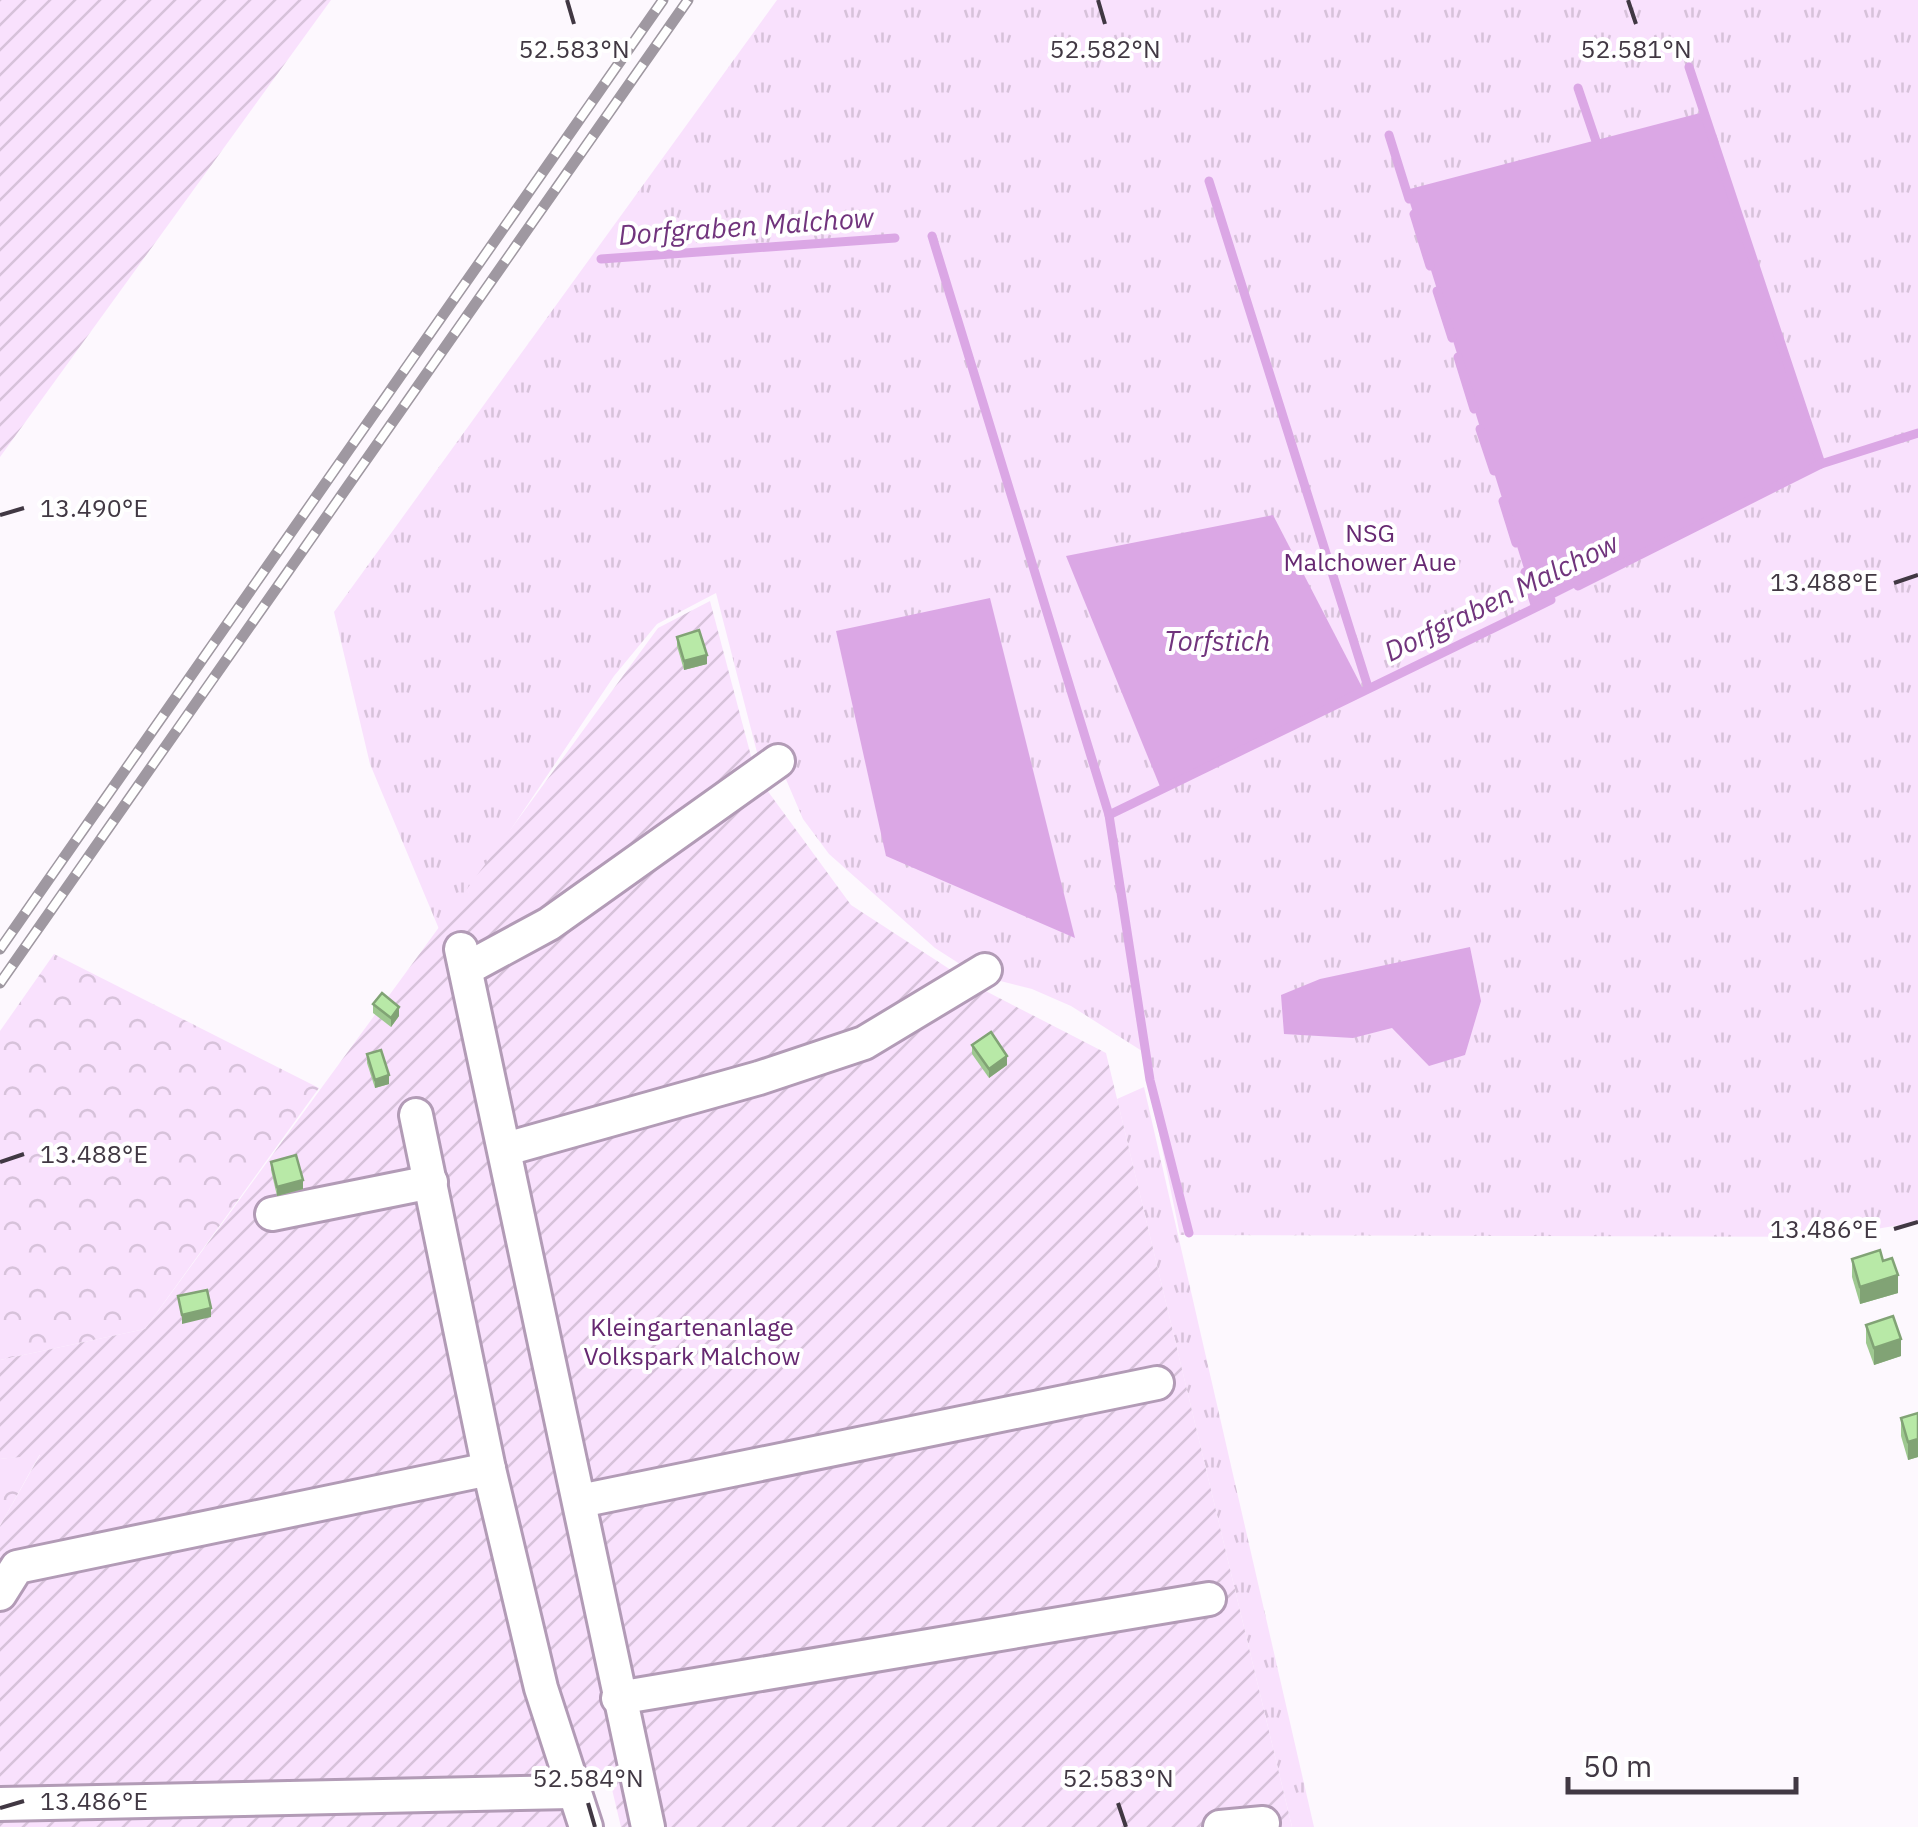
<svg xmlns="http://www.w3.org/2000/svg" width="1918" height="1827" font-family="'IBM Plex Sans',sans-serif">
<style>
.forest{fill:url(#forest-crowns)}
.park{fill:url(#park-tufts)}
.garden{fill:url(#garden-furrows)}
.water{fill:#dba7e5}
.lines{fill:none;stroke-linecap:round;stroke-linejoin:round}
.stream{stroke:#dba7e5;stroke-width:9}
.minor-casing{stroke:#b29bb6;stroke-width:38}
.minor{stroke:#fff;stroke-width:32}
.rail-casing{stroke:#9f98a1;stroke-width:11}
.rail{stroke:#fff;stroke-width:8;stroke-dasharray:22;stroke-linecap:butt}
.wall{fill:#9ec890}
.shaded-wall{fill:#81a375}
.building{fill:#b8e9a7;stroke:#81a375;stroke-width:2.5}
.ticks{fill:none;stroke:#413843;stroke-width:4}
.labels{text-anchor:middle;stroke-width:8;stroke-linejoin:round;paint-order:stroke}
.park-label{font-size:25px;fill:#662871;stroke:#fff}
.water-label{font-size:28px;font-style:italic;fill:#71347d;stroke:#fff}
.ticks-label{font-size:25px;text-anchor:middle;fill:#413843;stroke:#fff;stroke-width:8;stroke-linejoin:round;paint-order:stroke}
</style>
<defs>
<pattern id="forest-crowns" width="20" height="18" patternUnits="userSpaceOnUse" patternTransform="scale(2.5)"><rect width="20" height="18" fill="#f9e1fd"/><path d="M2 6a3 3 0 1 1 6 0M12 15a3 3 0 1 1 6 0" fill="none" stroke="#d7c2da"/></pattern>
<pattern id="park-tufts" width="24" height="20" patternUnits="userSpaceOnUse" patternTransform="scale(2.5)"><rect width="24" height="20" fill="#f9e1fd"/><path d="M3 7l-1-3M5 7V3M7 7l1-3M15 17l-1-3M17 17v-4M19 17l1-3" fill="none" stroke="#d7c2da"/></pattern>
<pattern id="garden-furrows" width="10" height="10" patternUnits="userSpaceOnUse" patternTransform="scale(2.5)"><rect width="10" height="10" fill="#f9e1fd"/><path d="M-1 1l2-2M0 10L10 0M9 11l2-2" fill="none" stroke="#d7c2da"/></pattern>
</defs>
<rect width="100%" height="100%" fill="#fdf8fe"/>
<g class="forest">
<polygon points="54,954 319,1088 145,1329 0,1360 0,1031"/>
<polygon points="40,1454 0,1526 0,1459"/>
</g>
<g class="park">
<polygon points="777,0 1918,0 1918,1222 1828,1237 1180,1235 1142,1051 1071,1006 1032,989 977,975 935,948 829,854 803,819 782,770 760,764 716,593 657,624 614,676 477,880 439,929 370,764 334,612"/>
<polygon points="1144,1087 1314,1827 1292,1827 1117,1099"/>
</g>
<g class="garden">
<polygon points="0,0 331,0 0,457"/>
<polygon points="710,601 756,775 851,905 974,985 1106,1053 1292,1827 621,1827 611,1785 557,1784 574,1827 0,1827 0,1526 40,1455 0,1459 0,1360 145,1329 658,628"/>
</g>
<g class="water">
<polygon points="1704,112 1821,464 1536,607 1406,190"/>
<polygon points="1273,515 1363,689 1161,789 1066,556"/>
<polygon points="990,598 1075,938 886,856 836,631"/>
<polygon points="1470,947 1481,1001 1465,1055 1429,1066 1392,1028 1353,1038 1284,1034 1281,995 1320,979"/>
</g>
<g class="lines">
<g class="stream">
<polyline points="1689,67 1821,464"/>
<polyline points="1578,88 1598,147"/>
<polyline points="1389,135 1409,199"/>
<polyline points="1209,181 1368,687"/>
<polyline points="1414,214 1430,266"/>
<polyline points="932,236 1109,815 1150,1080 1189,1233"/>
<polyline points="601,259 895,238"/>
<polyline points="1437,291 1452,338"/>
<polyline points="1458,357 1474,409"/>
<polyline points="1480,429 1494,471"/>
<polyline points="1503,501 1516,543"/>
<polyline points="1525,572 1535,605"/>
<polyline points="1578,586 1821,464 1918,433"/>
<polyline points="1109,815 1551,600"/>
</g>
<g class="minor-casing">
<g id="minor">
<polyline points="461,949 648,1827"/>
<polyline points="466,969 549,924 778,761"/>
<polyline points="416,1115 489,1469 541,1688 586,1827"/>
<polyline points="506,1149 759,1078 864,1043 985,970"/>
<polyline points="272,1214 431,1182"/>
<polyline points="580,1501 1157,1383"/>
<polyline points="0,1594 17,1567 489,1469"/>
<polyline points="618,1698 1209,1599"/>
<polyline points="0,1804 572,1792"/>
<polyline points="1220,1827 1263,1823"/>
</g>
</g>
<use href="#minor" class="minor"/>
<g class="rail-casing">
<g id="rail">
<polyline points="0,949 663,0"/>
<polyline points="0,983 688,0"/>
</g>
</g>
<use href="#rail" class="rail"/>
</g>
<g class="wall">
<polygon points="677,637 707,664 684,670 677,646"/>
<polygon points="373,1004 399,1016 391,1027 373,1013"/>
<polygon points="972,1045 1007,1065 989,1078 972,1054"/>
<polygon points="367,1054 389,1084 375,1088 367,1063"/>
<polygon points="271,1162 303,1189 277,1196 271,1170"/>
<polygon points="1852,1259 1883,1261 1898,1293 1860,1304 1852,1277"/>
<polygon points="1866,1325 1901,1356 1874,1365 1866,1343"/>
<polygon points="1918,1413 1918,1457 1908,1460 1901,1436 1901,1418"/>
</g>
<g class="shaded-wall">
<polygon points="707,655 707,664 684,670 684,661"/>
<polygon points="399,1007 399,1016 391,1027 391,1018"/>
<polygon points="1007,1056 1007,1065 989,1078 989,1069"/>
<polygon points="389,1075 389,1084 375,1088 375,1080"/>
<polygon points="303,1180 303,1189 277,1196 277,1187"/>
<polygon points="1898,1275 1898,1293 1860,1304 1860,1287"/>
<polygon points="211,1308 211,1317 182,1324 182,1315"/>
<polygon points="1901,1339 1901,1356 1874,1365 1874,1348"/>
<polygon points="1918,1439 1918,1457 1908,1460 1908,1442"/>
</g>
<g class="building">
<polygon points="699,630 707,655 684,661 677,637"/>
<polygon points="382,993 399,1007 391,1018 373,1004"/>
<polygon points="991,1032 1007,1056 989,1069 972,1045"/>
<polygon points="381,1050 389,1075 375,1080 367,1054"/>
<polygon points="296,1155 303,1180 277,1187 271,1162"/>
<polygon points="1880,1250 1883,1261 1892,1258 1898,1275 1860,1287 1852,1259"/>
<polygon points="207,1290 211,1308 182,1315 178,1296"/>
<polygon points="1893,1316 1901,1339 1874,1348 1866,1325"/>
<polygon points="1918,1413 1918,1439 1908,1442 1901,1418"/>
</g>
<path class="ticks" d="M567 0 574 24M1098 0 1105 24M1628 0 1636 24M0 515 24 508M1894 583 1918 575M0 1162 24 1154M1894 1229 1918 1222M588 1803 595 1827M1118 1803 1126 1827M0 1808 24 1801"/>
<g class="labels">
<g class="park-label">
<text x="1370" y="542">NSG<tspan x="1370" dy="29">Malchower Aue</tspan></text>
<text x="692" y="1336">Kleingartenanlage<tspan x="692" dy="29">Volkspark Malchow</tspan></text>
</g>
<g class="water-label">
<text transform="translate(746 226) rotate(-4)" y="10">Dorfgraben Malchow</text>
<text transform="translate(1501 597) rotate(-26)" y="10">Dorfgraben Malchow</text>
<text x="1217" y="651">Torfstich</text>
</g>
</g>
<g class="ticks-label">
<text x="574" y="58">52.583°N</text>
<text x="1105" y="58">52.582°N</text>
<text x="1636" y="58">52.581°N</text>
<text x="94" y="517">13.490°E</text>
<text x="1824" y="591">13.488°E</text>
<text x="94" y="1163">13.488°E</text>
<text x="1824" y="1238">13.486°E</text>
<text x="588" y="1787">52.584°N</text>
<text x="1118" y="1787">52.583°N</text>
<text x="94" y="1810">13.486°E</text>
</g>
<path d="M1568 1777v15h228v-15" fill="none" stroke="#413843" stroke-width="5"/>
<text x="1583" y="1777" font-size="30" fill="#413843" stroke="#ffffff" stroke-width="8" paint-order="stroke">50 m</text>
</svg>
